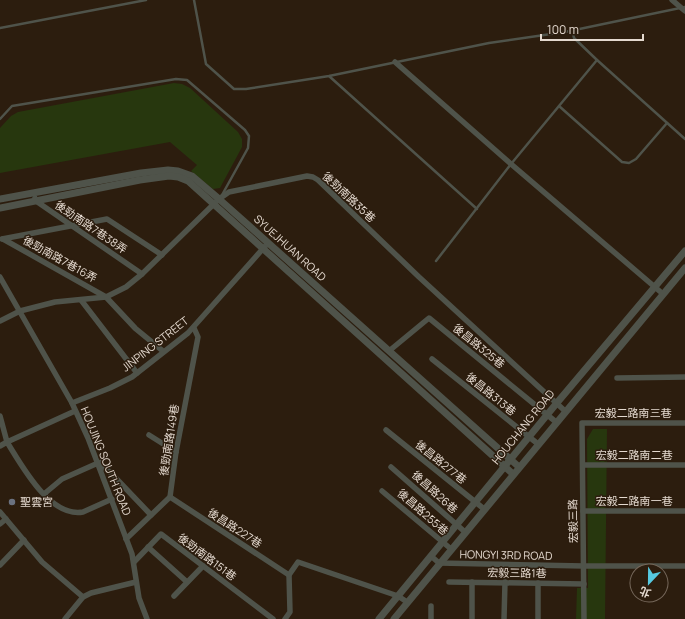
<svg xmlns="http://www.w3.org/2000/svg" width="685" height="619" font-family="Manrope,'Noto Sans TC',sans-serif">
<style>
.green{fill:#27370e}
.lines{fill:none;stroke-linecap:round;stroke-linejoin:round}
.service{stroke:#4f534a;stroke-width:2.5}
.minor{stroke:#4f534a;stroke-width:5.5}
.tertiary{stroke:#4f534a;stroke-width:7}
.worship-dot{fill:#6b7280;stroke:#2c1d0e;stroke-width:1.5}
.labels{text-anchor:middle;stroke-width:3;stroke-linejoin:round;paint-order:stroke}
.street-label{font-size:11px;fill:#e4d9cf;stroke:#2c1d0e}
.poi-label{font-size:11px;fill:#e4d9cf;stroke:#2c1d0e;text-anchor:start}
</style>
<rect width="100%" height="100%" fill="#2c1d0e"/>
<g class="green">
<polygon points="174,83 182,84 190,88 238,132 242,139 242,147 220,188 213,189 191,171 197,165 170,142 0,173 0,128 11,116 18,112"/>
<polygon points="593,429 607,429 605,619 576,619 577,588 588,588 587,439"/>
</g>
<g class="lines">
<g class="service">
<polyline points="194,0 206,64 234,89 246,89 329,76 489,43 565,32 685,7"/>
<polyline points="0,28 146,0"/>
<polyline points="572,30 574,38 597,60"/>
<polyline points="329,76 477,209"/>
<polyline points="559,106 622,162 629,163 636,159 667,123"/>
<polyline points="0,119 12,106 176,79 187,80 245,130 249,136 248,148 222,195"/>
<polyline points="436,261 511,164 597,60 685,139"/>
<polyline points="99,462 106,456"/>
</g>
<g class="minor">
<polyline points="672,0 685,11"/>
<polyline points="395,62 511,164 663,294"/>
<polyline points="35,198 36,201 142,274"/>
<polyline points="2,239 107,219 162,255"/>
<polyline points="3,239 106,297 135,328 163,351"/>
<polyline points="0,277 72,403 88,438 132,554 139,598 147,619"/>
<polyline points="81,300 137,373"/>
<polyline points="0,321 20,311 55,302 106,297 126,287 142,274 219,199 229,192 307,176 313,177 318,180 419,277 565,411"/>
<polyline points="389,351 429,318 556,422"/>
<polyline points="432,359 538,444"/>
<polyline points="617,378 685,377"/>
<polyline points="72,403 110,388 132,377 188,333 268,243"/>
<polyline points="0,416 7,442 75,411"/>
<polyline points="386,430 484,509"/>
<polyline points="149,435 176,452"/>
<path d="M0 446 7 442C22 466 50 518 83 512L112 499"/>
<polyline points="583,465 685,465"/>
<polyline points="391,467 465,532"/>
<polyline points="382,491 451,549"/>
<polyline points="44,494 62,479 98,463 110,472 151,515"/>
<polyline points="170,497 289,575 290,612 285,619"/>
<polyline points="583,511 685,511"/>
<polyline points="0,512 42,562 83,597"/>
<polyline points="0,524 6,519"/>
<polyline points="126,539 170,497 176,452 198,337 194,328"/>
<polyline points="148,547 187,582"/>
<polyline points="431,556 439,563 584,566 685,566"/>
<polyline points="134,562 161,534 273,619"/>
<polyline points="0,565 24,540"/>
<polyline points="289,575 298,562 398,596 407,602"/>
<polyline points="449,582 584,584"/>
<polyline points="472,582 472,619"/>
<polyline points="538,583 538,619"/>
<polyline points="174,596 203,566"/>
<polyline points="65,619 83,597 91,593 136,582"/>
<polyline points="431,619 431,606"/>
<polyline points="504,619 505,582"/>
<polyline points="584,619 582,423 685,423"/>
</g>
<g class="tertiary">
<polyline points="0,199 141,173 168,170 178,171 192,176 219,199 519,467"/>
<polyline points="0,208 140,180 169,176 178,177 188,181 513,474"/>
<polyline points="379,619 556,404 685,251"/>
<polyline points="394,619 685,268"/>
</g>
</g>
<circle class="worship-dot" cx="12" cy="502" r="4"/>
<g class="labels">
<g class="street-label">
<text transform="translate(349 197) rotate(43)" y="4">後勁南路35巷</text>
<text transform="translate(91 227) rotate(34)" y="4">後勁南路7巷38弄</text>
<text transform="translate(290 248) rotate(42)" y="4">SYUEJHUAN ROAD</text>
<text transform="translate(60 259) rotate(29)" y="4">後勁南路7巷16弄</text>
<text transform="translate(155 344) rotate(-38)" y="4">JINPING STREET</text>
<text transform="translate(479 346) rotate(39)" y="4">後昌路325巷</text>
<text transform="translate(491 394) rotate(39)" y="4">後昌路313巷</text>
<text x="633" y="417">宏毅二路南三巷</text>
<text transform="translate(523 427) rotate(-51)" y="4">HOUCHANG ROAD</text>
<text transform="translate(169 440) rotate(-81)" y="4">後勁南路149巷</text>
<text x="634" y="459">宏毅二路南二巷</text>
<text transform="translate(106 461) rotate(68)" y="4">HOUJING SOUTH ROAD</text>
<text transform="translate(441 462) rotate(39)" y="4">後昌路277巷</text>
<text transform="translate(435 492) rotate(42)" y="4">後昌路26巷</text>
<text x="634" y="505">宏毅二路南一巷</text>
<text transform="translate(423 512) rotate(41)" y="4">後昌路255巷</text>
<text transform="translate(573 521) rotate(-91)" y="4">宏毅三路</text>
<text transform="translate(235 528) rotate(33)" y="4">後昌路227巷</text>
<text transform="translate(506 555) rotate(1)" y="4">HONGYI 3RD ROAD</text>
<text transform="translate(207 557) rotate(37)" y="4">後勁南路151巷</text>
<text transform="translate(517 573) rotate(1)" y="4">宏毅三路1巷</text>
</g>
<g class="poi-label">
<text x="20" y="506">聖雲宮</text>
</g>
</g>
<g transform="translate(649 583) rotate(202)"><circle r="19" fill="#2c1d0e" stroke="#76685b"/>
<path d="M0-3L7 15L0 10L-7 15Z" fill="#56c9e0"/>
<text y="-6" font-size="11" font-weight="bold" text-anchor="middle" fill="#e4d9cf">北</text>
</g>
<path d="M541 34v6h102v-6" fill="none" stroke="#e4d9cf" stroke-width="2"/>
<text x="547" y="34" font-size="12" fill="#e4d9cf" stroke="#2c1d0e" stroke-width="3" paint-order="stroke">100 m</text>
</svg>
